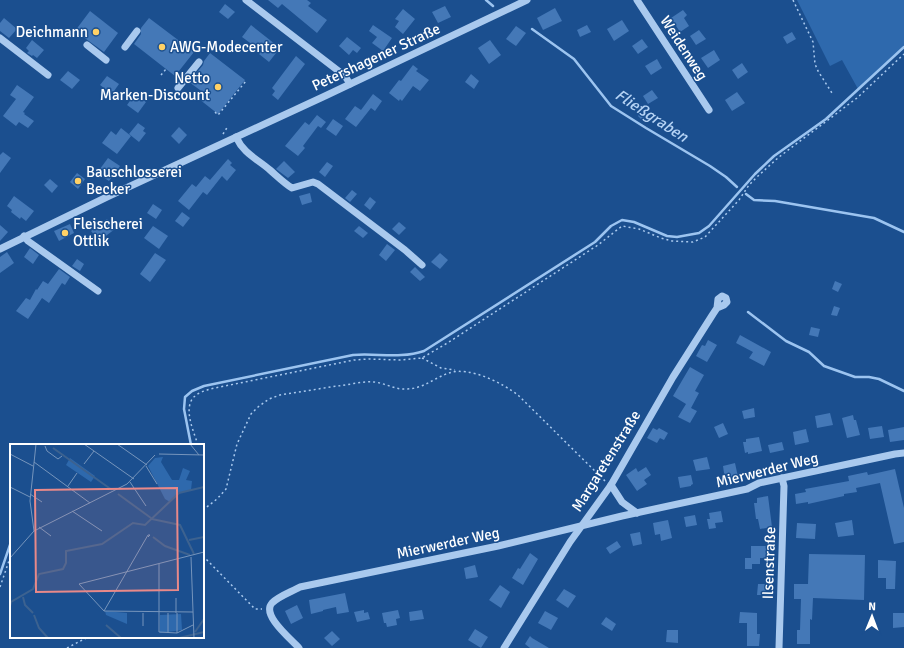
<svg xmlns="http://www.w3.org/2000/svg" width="904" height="648" font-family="Signika,sans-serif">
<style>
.green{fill:#2e69ad}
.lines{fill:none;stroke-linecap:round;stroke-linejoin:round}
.stream{stroke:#9cc4f0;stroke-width:2.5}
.building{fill:#4478b7}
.path{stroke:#a9c9ee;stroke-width:1.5;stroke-dasharray:2 3;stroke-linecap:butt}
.minor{stroke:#a9c9ee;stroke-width:7}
.poi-dot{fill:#ffd166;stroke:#1b4f8f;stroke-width:1.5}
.labels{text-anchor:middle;stroke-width:3;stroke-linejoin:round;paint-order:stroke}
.poi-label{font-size:15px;fill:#fff;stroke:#1b4f8f;text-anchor:start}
.street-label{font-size:15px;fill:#fff;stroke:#1b4f8f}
.water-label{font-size:16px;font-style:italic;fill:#b5d3f5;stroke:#1b4f8f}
.inset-river{fill:none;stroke:#3c6290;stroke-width:2}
.inset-road{fill:none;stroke:#7695bc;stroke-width:1}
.view{fill:#e88989;fill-opacity:0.15;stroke:#e88989;stroke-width:2}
.inset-edge{fill:none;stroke:#fff;stroke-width:2}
</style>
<rect width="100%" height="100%" fill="#1b4f8f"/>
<polygon class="green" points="797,0 904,0 904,46 858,89 842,60 830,66"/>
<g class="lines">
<g class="stream">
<polyline points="486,0 493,6"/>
<polyline points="532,29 574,59 611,106 646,128 710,166 726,177 737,187"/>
<polyline points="746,194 754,200 775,201 874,218 904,232"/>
<polyline points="748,312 786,341 809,352 824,366 855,377 869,377 879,379 904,391"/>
<path d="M191 445 184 409 185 397 192 391 204 386 353 355C377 353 400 359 424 351L595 242 611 226 622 220 634 222 667 236 677 237 699 233 709 226 755 174 774 156 826 119 904 47"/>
<polyline points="0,574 11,542"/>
</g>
</g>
<g class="building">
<polygon points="268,0 307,0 311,3 308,6 327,20 317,33 282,4 278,8"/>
<polygon points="225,4 235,12 228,19 219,12"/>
<polygon points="445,6 451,17 438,23 432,12"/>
<polygon points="555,8 562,21 543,30 537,18"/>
<polygon points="403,9 415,19 403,34 395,27 399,21 395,19"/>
<polygon points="683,10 687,15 684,18 689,26 680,32 671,18"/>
<polygon points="90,11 118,33 104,52 75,31"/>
<polygon points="4,18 17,29 9,38 0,31 0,23"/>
<polygon points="149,18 194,52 175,76 134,44 141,34 141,28"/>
<polygon points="622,20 629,31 614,41 607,29"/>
<polygon points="251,25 280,48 269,62 259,54 261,51 242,37"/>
<polygon points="373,25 392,38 383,51 372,43 377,37 369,31"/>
<polygon points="587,25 591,32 580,37 577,30"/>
<polygon points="516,26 526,33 516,46 506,39"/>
<polygon points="699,30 706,39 696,45 690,36"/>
<polygon points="792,32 796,39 787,44 783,37"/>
<polygon points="347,37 361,48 357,53 353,50 349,55 339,46"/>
<polygon points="642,39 648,47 638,54 632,46"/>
<polygon points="32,40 44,50 37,58 33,55 32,56 27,53 29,51 26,48"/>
<polygon points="490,40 501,55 489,64 478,48"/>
<polygon points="714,50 720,60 708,68 701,58"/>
<polygon points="210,53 245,80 218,114 199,99 204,93 189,82 203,65 204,61"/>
<polygon points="296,56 305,64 278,100 272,95 275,91 272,88"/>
<polygon points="657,59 662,68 651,75 645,66"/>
<polygon points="742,63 748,72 738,79 732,70"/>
<polygon points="413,65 418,69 416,71 429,80 420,91 413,86 402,101 400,99 399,101 389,93 399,80 401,81"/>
<polygon points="68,71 80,80 72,89 60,80"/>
<polygon points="471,74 479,81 474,89 465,82"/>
<polygon points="107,76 119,84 112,94 100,85"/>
<polygon points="17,85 34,97 23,112 25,113 24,114 34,121 28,128 19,122 16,126 3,116 16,99 10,95"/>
<polygon points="652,90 658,98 648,104 643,96"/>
<polygon points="737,92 745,103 732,111 725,100"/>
<polygon points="135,94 146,102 138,113 127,105"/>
<polygon points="373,94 382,101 375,111 371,108 356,127 345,119 355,106 361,110"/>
<polygon points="642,111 650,118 645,123 638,116"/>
<polygon points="317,115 326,122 321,128 318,126 303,146 305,148 298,156 285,146 305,122 309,125"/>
<polygon points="333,119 343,126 336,136 326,129"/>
<polygon points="138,123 145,128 143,131 146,133 139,142 129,134"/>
<polygon points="179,127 187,135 179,144 171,136"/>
<polygon points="121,128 131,136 117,154 102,143 111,131 116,135"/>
<polygon points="3,152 11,158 0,173 0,155"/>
<polygon points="108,158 120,166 109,181 97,173"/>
<polygon points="228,159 232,163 230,165 236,170 227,181 222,176 207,195 203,192 189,210 178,201 192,184 196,187 205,176 210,180"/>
<polygon points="284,161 295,172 288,178 276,169"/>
<polygon points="327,162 333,166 325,177 319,172"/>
<polygon points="77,173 85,179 78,189 70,182"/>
<polygon points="50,179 58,186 52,193 44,185"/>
<polygon points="352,190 357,194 350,202 345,198"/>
<polygon points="310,193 312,202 302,205 299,196"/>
<polygon points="14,196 34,211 26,221 21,217 20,219 11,212 12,210 7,206"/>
<polygon points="370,197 376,202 370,210 364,205"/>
<polygon points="153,204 162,210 156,219 147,213"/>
<polygon points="182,212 190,218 183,227 175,221"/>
<polygon points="107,219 115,229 99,241 91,231"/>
<polygon points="399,222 406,228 399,235 392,229"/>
<polygon points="70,224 74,233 59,241 54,231"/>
<polygon points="0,225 8,232 0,241"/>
<polygon points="153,226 168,236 159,249 144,238"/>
<polygon points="359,226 368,233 363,238 354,231"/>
<polygon points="387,244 395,250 386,261 379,255"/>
<polygon points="30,248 39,255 33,264 24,257"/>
<polygon points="7,252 14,263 0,273 0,257"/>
<polygon points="155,253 166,260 150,282 140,274"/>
<polygon points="440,253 448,260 440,269 431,262"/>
<polygon points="77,259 84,264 80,271 72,266"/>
<polygon points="415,267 425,277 420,281 410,272"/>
<polygon points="59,269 70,277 65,285 62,283 49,303 42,298 28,319 16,311 26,298 30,300 36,289 37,290 43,281 48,284"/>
<polygon points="835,281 842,284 838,292 832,289"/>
<polygon points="834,306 840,308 837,316 831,315"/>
<polygon points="811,327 820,329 818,337 809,335"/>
<polygon points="740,335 771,352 764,366 749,358 753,352 736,343"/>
<polygon points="708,340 717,345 707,362 696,356 702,345 705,346"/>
<polygon points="690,367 704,375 695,391 699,393 691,408 697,411 690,423 678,417 686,404 673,396"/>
<polygon points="754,408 755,417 744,419 742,411"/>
<polygon points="830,413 833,425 817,428 815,416"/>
<polygon points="853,415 854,420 856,420 860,435 847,438 842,418"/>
<polygon points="723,423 728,434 719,438 714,427"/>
<polygon points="882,426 884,437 870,439 868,428"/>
<polygon points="904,427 904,440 890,442 888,430"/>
<polygon points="653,428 657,430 659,428 668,433 664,440 660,438 657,443 647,438"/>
<polygon points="806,429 809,442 795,445 793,432"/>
<polygon points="759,437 762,451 748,454 748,452 745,453 743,442 746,442 746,439"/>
<polygon points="782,442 784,450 770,453 768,445"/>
<polygon points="707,457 710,469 696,471 693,460"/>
<polygon points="735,463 738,477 725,480 723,466"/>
<polygon points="646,467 651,475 644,480 647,484 637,491 626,475 636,468 638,472"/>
<polygon points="895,469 904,508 904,542 894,544 880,483 856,488 857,492 844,494 844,496 808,504 808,502 796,504 795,494 806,492 805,489 849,481 848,476 867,472 868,475"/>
<polygon points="691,475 693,484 691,485 691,486 680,488 678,477"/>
<polygon points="768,496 772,527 760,529 758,519 756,519 754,503 757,503 757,498"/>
<polygon points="721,511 723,522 715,523 716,528 709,529 707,519 710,519 709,513"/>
<polygon points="695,515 697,525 686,527 684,517"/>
<polygon points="668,520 672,538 661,541 660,534 655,535 653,523"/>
<polygon points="852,520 854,535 838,537 835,523"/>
<polygon points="797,523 816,524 815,539 796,538"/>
<polygon points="640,532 642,544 633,546 630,534"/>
<polygon points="617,541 621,547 610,554 606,548"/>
<polygon points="751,546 768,546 768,558 760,558 760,564 752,564 752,569 745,569 745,558 751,558"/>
<polygon points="530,553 538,559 523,585 512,578 518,568 520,569"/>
<polygon points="809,554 865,555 864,600 813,598 812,620 810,619 810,644 797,644 797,630 800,630 801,599 794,599 794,584 808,584"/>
<polygon points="878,560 896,561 895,589 886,589 886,578 878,578"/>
<polygon points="475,565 478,577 466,579 464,568"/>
<polygon points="758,584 767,584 766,595 757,595"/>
<polygon points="500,585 510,592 501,608 489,600"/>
<polygon points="564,589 576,596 568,608 556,600"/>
<polygon points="345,593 349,612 337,614 336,607 323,610 323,611 311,614 309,600"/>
<polygon points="297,605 303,618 291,624 285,611"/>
<polygon points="364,610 364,613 368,612 370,619 357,622 354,612"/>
<polygon points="398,610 400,618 396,619 397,625 387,627 386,623 384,623 382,613"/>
<polygon points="422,610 424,619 410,621 409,612"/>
<polygon points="545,611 558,618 551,630 538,623"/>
<polygon points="740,612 757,613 757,634 760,634 759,646 747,646 747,623 739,623"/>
<polygon points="893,613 904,613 904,627 893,628"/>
<polygon points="606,617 616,624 612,631 601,624"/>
<polygon points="475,629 488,637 481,648 468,640"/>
<polygon points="667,630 678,630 678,643 666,642"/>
<polygon points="332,631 340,639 332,646 324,638"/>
<polygon points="530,636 532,638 549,648 530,648 525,644"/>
</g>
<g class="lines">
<g class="path">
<polyline points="793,0 813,42 815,64 818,71 832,93"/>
<polyline points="161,75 166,69"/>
<polyline points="215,112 218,115 246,81"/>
<polyline points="223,134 228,126"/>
<polyline points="422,358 441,368 455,370"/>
<path d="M198 445C194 432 182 407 195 396 199 392 205 391 210 389L354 360 369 359 400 360 422 358 449 342 598 245 622 226 639 229 661 238 672 241 693 242 705 237 739 200 749 185 758 176 779 157 857 98 904 54"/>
<path d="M203 510 217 499 226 489 237 444 251 414 258 407 269 399 280 395C299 392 318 389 337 386 349 385 362 381 374 382 385 383 396 390 406 389 423 389 434 378 449 373 469 366 503 383 519 396L605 481"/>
<polyline points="203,556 255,609 262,609"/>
<polyline points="0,587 11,555"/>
<polyline points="67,648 88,637"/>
</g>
<g class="minor">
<polyline points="246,0 345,76 350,84"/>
<polyline points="637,0 709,110"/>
<polyline points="0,38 48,75"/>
<polyline points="87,45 106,60"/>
<polyline points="125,47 137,31"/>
<polyline points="178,88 199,62"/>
<path d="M236 137C244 154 256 158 270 170 277 176 284 183 292 188L313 182 318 184 405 250 422 265"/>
<polyline points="24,236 28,241 98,291"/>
<polyline points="0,249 109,196 325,96 527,0"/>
<polyline points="611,485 622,502 637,513"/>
<path d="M299 648C291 639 261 615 272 603 279 596 291 592 300 587L498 546 622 516 747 489 759 483 895 454 904 453"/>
<polyline points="504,648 570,542 611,485 673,377 713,314 717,308 718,299 722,296 726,298 727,302 724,305 717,308"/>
<polyline points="779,648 784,486 782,478"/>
</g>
</g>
<g class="poi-dot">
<circle cx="96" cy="32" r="4"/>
<circle cx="162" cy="47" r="4"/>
<circle cx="218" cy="87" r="4"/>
<circle cx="78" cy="181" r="4"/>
<circle cx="65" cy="233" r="4"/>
</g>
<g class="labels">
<g class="poi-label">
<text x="88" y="37" text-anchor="end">Deichmann</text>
<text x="170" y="52">AWG-Modecenter</text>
<text x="210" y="83" text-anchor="end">Netto<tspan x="210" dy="17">Marken-Discount</tspan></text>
<text x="86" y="177">Bauschlosserei<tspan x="86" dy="17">Becker</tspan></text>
<text x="73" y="229">Fleischerei<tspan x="73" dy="17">Ottlik</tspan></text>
</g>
<g class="street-label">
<text transform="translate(684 48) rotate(57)" y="5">Weidenweg</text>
<text transform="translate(376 57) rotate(-25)" y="5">Petershagener Straße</text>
<text transform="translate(606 461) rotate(-58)" y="5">Margaretenstraße</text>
<text transform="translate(767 470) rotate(-14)" y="5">Mierwerder Weg</text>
<text transform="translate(448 543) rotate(-12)" y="5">Mierwerder Weg</text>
<text transform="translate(769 563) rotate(-88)" y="5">Ilsenstraße</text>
</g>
<g class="water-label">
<text transform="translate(652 115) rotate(33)" y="6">Fließgraben</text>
</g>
</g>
<g transform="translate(10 444)">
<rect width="194" height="194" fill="#1b4f8f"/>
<path d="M153 13 151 18 162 36H169L173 24 180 27 176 36 182 37 181 46 169 49 160 58 155 55 138 22 145 14ZM60 14 85 32 81 38 56 21ZM95 167 117 169V180L96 171ZM171 170 172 186 150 189V171Z" fill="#2e69ad"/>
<path class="inset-river" d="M43 4 102 46M108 50 141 74M142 75 170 81 184 110M143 93 155 102 180 111M179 96 194 93M13 153 15 161 23 169M0 162 1 158 23 145 29 130 53 125 56 119V107L92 100 123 79 135 81 169 49 194 43M24 171 29 184 38 194M96 181 111 194M185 188 194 175M169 194 194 188"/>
<path class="inset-road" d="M74 0 124 35M107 0 137 21M180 0 189 11M35 2 37 7 48 15 52 12M0 10 23 22M149 10 194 11M24 18 80 59M74 20 84 7M136 22 147 40M120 38 136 62M58 42 67 29M0 43 20 53M20 50 32 58M62 67 92 87M29 83 41 92M24 87 20 57 26 0M181 113 184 194M0 114 24 87 117 40 145 11M149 120V188L167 189 183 181M166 154V169M94 167 69 140 194 108M94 167 138 91H140L138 93M94 167 183 168M167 169V189M133 182V169M158 189V169"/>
<path class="view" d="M167 44 168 146 26 148 25 46Z"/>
<rect width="194" height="194" class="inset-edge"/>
</g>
<g transform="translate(872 616) rotate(1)" stroke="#1b4f8f" stroke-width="3" paint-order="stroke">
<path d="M0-3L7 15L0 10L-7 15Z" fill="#ffffff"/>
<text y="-6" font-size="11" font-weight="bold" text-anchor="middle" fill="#ffffff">N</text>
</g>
</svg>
